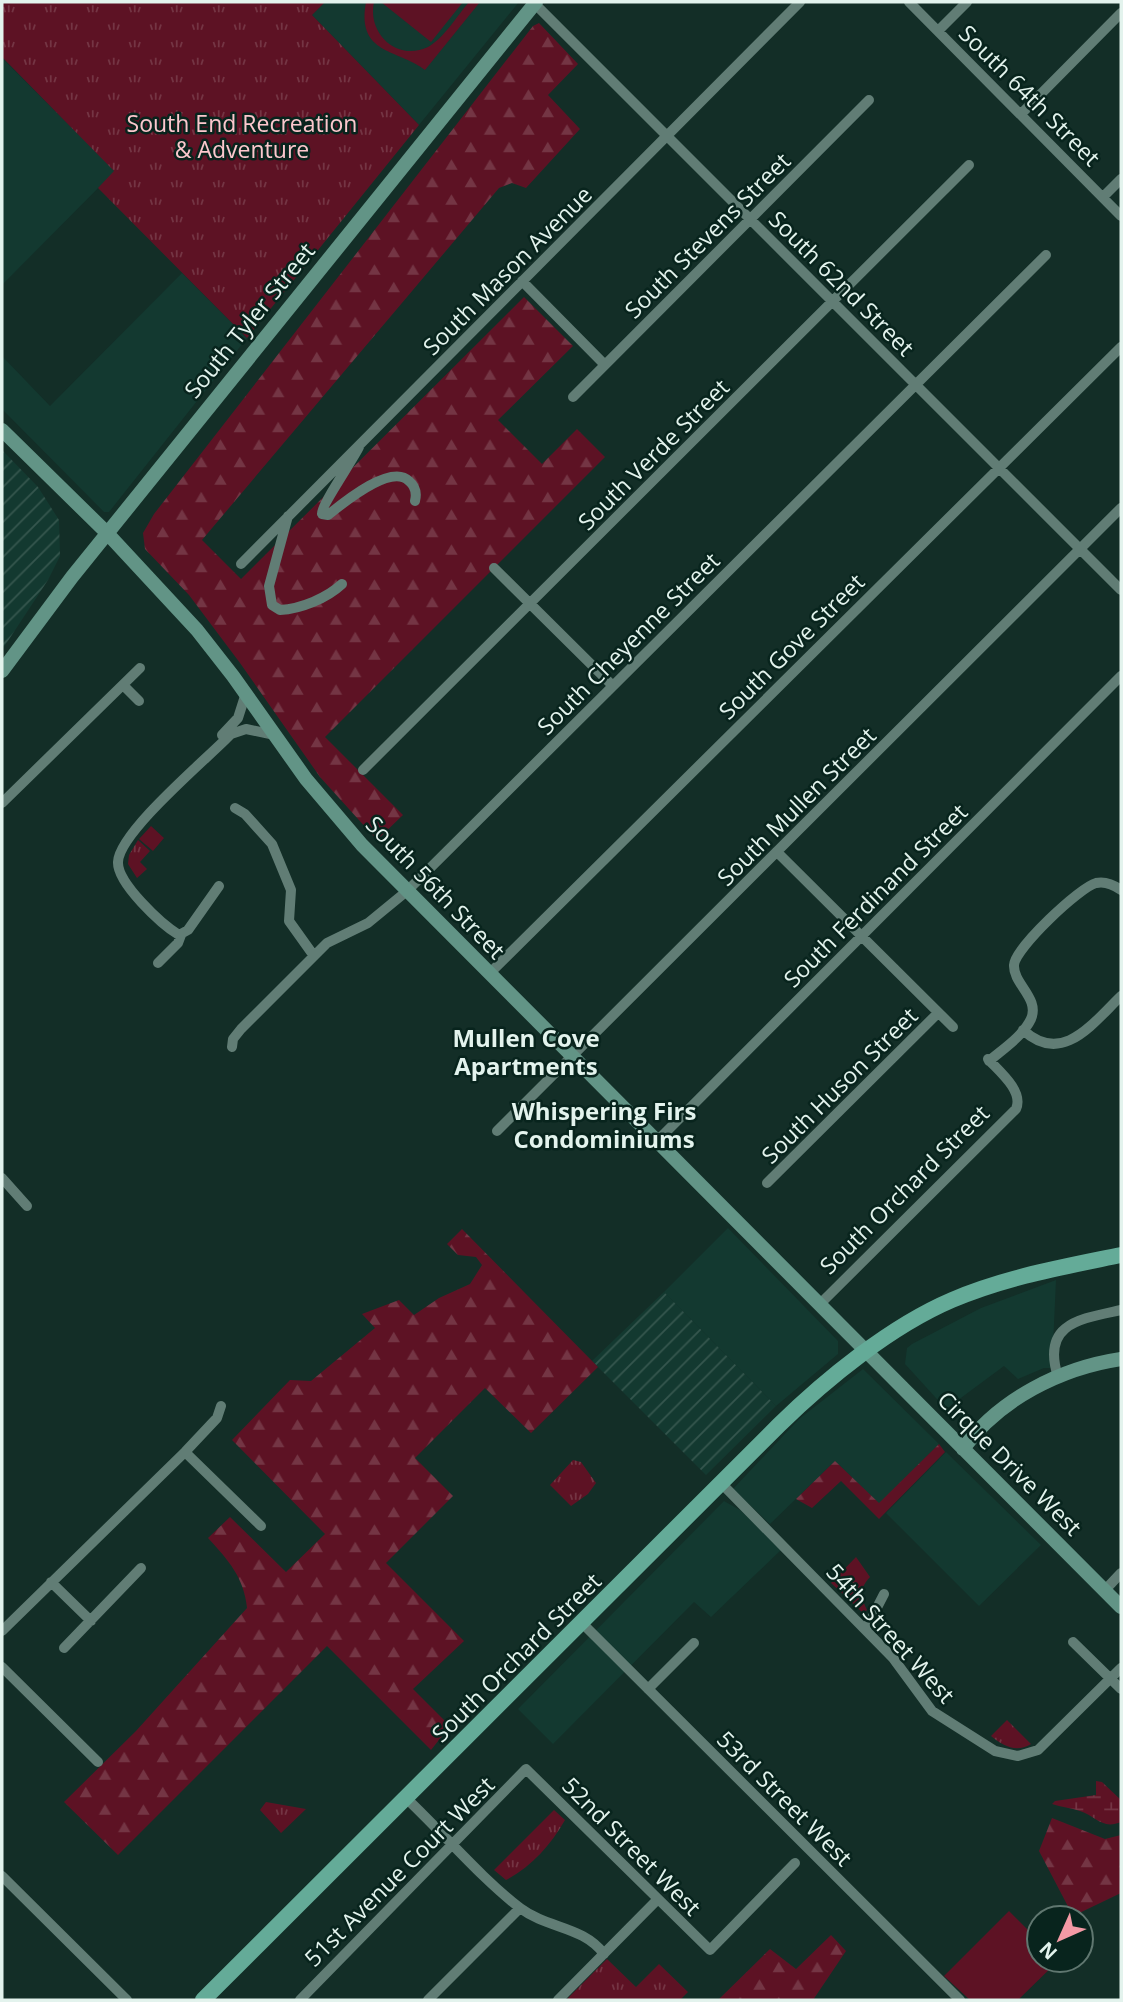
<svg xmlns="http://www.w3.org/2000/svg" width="1123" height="2002" viewBox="0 0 1123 2002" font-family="'Open Sans',sans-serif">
<defs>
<pattern id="industrial-furrows" width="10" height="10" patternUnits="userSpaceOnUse" patternTransform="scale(1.75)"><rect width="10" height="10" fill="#133930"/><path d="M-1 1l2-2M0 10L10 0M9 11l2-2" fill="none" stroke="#35564e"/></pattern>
<pattern id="forest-firs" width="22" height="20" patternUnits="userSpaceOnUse" patternTransform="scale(1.75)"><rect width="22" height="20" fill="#5d1224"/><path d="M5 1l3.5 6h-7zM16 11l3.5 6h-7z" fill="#743544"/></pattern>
<pattern id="wetland-marsh" width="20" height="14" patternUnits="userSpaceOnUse" patternTransform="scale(1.75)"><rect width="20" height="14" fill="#5d1224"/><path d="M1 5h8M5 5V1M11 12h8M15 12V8" fill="none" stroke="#743544"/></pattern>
<pattern id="park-tufts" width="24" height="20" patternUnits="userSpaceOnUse" patternTransform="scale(1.75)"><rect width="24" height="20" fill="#5d1224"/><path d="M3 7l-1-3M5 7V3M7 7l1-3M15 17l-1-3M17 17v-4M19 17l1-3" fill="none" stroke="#743544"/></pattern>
</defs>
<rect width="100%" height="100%" fill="#132e27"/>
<path fill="#133930" d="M325,2H519L419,125L312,15Z
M2,58L115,171L2,285Z
M182,273L247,338L109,512H104L2,409V356L50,406Z
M728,1228L838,1341V1354L776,1406L664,1292Z
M1056,1280L1052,1368H1044L1018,1379L1004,1366L946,1409L905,1364L907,1348L912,1344L981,1308Z
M863,1369L939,1444L879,1504L835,1461L770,1524L733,1489L799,1419Z
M946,1452L1041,1545L979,1606L886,1513Z
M724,1501L740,1510L782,1549L711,1617L694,1602L553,1744L518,1709Z"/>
<path fill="url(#industrial-furrows)" d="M2,450L38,487L59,520L60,556L48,580L2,650Z
M664,1292L776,1406L706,1475L592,1361Z"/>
<path fill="#5d1224" d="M366,2H374C367,33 397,62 428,47C444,38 457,16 469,2H480L425,70C398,49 356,55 366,2Z
M381,2H463L431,42Z
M151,826L164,838L153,851L139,839Z
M1009,1911L1039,1941V1960H1059L1018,2000H970L944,1976Z"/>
<path fill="url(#forest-firs)" d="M539,23L578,64L548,95L580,129L526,188L512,183L499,188L202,540L241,579L524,297L573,346L498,420L542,464L577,429L605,457L325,737L403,815L377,840L320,777L240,663L189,595L145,549L143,533L154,514L533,26Z
M462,1229L598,1367L531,1433L485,1388L415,1458L453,1496L386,1563L464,1641L413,1689L450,1726L431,1750L327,1646L118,1855L64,1802L136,1731L247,1608C244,1577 228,1560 208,1538L230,1517L286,1572L325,1534L232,1440L290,1380L311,1381L375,1328L362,1314L399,1300L414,1315L439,1298L470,1284L482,1265L476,1257L458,1255L447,1244Z
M939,1444L945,1452L879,1519L841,1481L812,1508L796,1499L835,1461L879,1503Z
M1052,1818L1105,1839L1121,1835V1893L1073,1916L1039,1851Z
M831,1935L846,1951L813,2000H718L770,1949L796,1969Z"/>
<path fill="url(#wetland-marsh)" d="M1096,1781L1102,1782L1121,1800V1822C1102,1830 1096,1816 1080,1811C1071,1808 1061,1807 1052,1804L1055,1801L1096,1795Z"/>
<path fill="url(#park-tufts)" d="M2,2H325L312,15L419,125L247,338L98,188L114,171L2,57Z
M138,840L150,851L140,862L147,869L137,878L128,864L129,855Z
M573,1460L581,1462L596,1483L588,1494L571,1506L550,1485Z
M856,1557L870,1577C859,1589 860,1596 867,1610L863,1613L831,1583Z
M1007,1720L1031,1744C1016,1753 1003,1746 991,1736Z
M266,1802L306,1809L281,1833L260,1810Z
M554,1810L565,1820C550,1846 532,1866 506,1880L494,1870Z
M607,1959L636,1987L659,1964L688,1992L680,2000H566Z"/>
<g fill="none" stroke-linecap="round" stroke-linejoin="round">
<path stroke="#617d75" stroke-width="10" d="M909,2L1121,216
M534,3L1121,590
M939,30L967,2
M1022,113L1121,13
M1103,197L1121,179
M522,281L605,365
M573,397L869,100
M359,447C353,460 320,507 322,514L328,515C343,503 391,463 409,481C415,486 417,493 415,501
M288,516L269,586L272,605L280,610C301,609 327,598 342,584
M241,564L800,2
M494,568L613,686
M123,685L139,701
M222,735L238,718L246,693
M363,770L969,165
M2,803L140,668
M235,808L245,814L272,844L291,890L289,921L314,956
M777,852L953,1027
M219,886L188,930L179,935C161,924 117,883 118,862C119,832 208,758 231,734L246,729L275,735
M158,963L178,943L181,935
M489,974L1121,347
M1023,1030C1062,1066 1092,1024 1121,996
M232,1047L233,1039L241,1029L327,943L368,923L407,891L1046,255
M989,1061C1003,1049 1023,1036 1031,1019C1040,998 1013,984 1014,965C1015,948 1080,887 1096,883C1105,881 1114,885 1121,890
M497,1131L1121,508
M657,1141L1121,676
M2,1178L27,1206
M767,1183L938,1013
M820,1304L1016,1109C1024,1091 999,1071 988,1059
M1058,1377C1041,1323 1080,1319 1121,1310
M185,1452L261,1526
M721,1483L893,1658L932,1711L995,1751L1018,1756L1038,1750L1121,1668
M51,1582L91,1621
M1105,1590L1121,1573
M582,1623L960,2000
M866,1629L884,1594
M2,1631L185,1452L217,1418L221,1406
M1073,1642L1121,1689
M64,1648L141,1568
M2,1667L98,1762
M648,1689L694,1643
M407,1799C443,1833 482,1879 520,1908C548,1929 583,1926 604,1954
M2,1876L127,2000
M300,2000L526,1769L710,1950L795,1863
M428,2000L520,1908
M558,2000L658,1899"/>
<path stroke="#629486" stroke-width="14" d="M2,430L107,533L197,630L233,676L306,779L362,845L1121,1607
M2,671L72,577L536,2
M963,1449C999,1399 1061,1368 1121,1359"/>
<path stroke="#64ab98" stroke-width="16" d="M203,2000L779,1425C826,1379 891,1326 952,1300C1006,1277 1063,1267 1121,1255"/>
</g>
<g text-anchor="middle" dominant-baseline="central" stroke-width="5" stroke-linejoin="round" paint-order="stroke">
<g font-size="23" fill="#e3f3ed" stroke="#08241d">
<text transform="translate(1030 95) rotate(45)">South 64th Street</text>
<text transform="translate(707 235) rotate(-45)">South Stevens Street</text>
<text transform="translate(507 270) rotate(-45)">South Mason Avenue</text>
<text transform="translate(842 283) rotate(45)">South 62nd Street</text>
<text transform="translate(249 320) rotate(-51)">South Tyler Street</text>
<text transform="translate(653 454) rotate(-45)">South Verde Street</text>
<text transform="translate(628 643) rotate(-45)">South Cheyenne Street</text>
<text transform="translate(791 646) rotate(-45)">South Gove Street</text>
<text transform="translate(796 806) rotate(-45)">South Mullen Street</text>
<text transform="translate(436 887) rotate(46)">South 56th Street</text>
<text transform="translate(875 895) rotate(-45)">South Ferdinand Street</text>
<text transform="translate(839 1085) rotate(-45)">South Huson Street</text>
<text transform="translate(904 1189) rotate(-45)">South Orchard Street</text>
<text transform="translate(1010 1463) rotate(45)">Cirque Drive West</text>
<text transform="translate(891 1633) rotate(48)">54th Street West</text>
<text transform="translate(516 1657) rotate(-45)">South Orchard Street</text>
<text transform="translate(785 1798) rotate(45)">53rd Street West</text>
<text transform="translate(632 1846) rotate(45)">52nd Street West</text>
<text transform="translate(399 1871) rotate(-45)">51st Avenue Court West</text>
</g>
<g font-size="23" fill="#fcc7cd" stroke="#08241d">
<text x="242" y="123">South End Recreation<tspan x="242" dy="26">&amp; Adventure</tspan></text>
</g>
<g font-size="24" font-weight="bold" fill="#e3f3ed" stroke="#08241d">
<text x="526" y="1037">Mullen Cove<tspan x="526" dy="28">Apartments</tspan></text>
<text x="604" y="1110">Whispering Firs<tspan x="604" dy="28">Condominiums</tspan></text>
</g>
</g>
<rect width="1123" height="2002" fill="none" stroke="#e3f3ed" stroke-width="7"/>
<g transform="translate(1060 1939) rotate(225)"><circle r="33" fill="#08241d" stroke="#607770" stroke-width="2"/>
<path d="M0-5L12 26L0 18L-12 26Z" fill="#f49aa5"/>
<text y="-10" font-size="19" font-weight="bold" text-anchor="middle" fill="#e3f3ed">N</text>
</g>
</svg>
